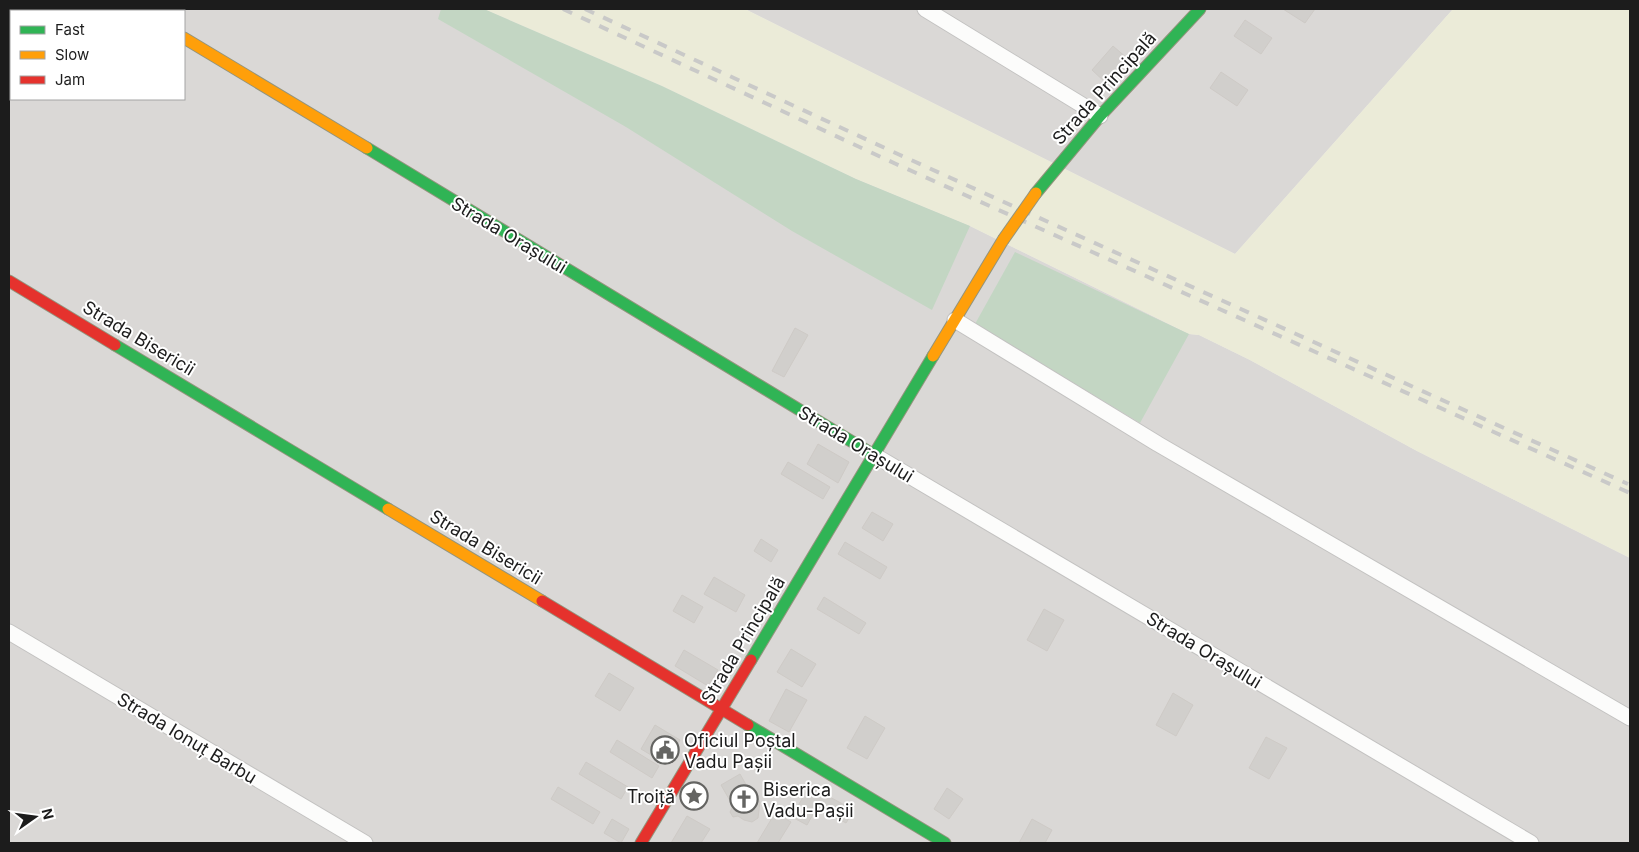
<svg xmlns="http://www.w3.org/2000/svg" width="1639" height="852" viewBox="0 0 1639 852" font-family="Inter,sans-serif">
<rect width="100%" height="100%" fill="#ebe9e5"/>
<path fill="#dad8d6" fill-rule="evenodd" d="M9,9H484L856,179L970,226L1189,334L1199,335L1250,360L1417,451L1630,558V843H9ZM11,11H184V99H11Z
M745,9H1453L1235,254Z"/>
<path fill="#ebebd8" d="M484,9H745L1235,254L1453,9H1630V558L1417,451L1250,360L1199,335L1189,334L970,226L856,179L662,86Z"/>
<path fill="#c3d6c3" d="M441,9H484L662,86L856,179L970,226L932,310L792,231L626,127L438,19Z
M1015,252L1189,334L1140,423L975,324Z"/>
<path fill="#d1cfcc" stroke="#cecac6" d="M1283,9H1315L1305,23Z
M1245,20L1272,38L1261,54L1234,36Z
M1113,46L1128,59L1106,83L1092,70Z
M1221,72L1248,90L1237,106L1210,88Z
M795,328L808,335L784,377L772,371Z
M818,444L849,462L838,483L807,464Z
M788,462L830,487L823,499L781,474Z
M872,512L893,524L883,541L862,528Z
M761,539L778,550L771,562L754,551Z
M845,542L887,567L880,579L838,554Z
M714,577L745,595L736,612L704,594Z
M682,595L703,607L694,623L673,611Z
M824,597L866,623L859,634L817,609Z
M1044,609L1064,620L1047,651L1027,640Z
M791,649L816,664L802,687L777,672Z
M684,650L718,670L708,686L675,666Z
M609,673L634,688L620,711L595,696Z
M786,689L807,700L789,732L769,721Z
M1173,693L1193,705L1176,736L1156,725Z
M865,716L885,728L867,759L847,748Z
M655,725L680,740L666,764L641,749Z
M1266,737L1287,748L1269,779L1249,768Z
M617,740L659,766L652,778L610,752Z
M586,762L628,787L621,799L579,774Z
M740,774L753,797H757L760,802L758,818L752,822L744,820L738,816L733,817L730,812L733,806L721,785Z
M809,786L854,810L846,823L817,807L807,825L792,817Z
M558,787L600,812L593,824L551,799Z
M947,788L963,799L949,819L934,809Z
M775,813L791,822L778,843H757Z
M687,816L710,829L701,843H671Z
M612,819L629,829L621,843L604,833Z
M1032,819L1052,830L1045,843H1019Z"/>
<g fill="none" stroke-linecap="round" stroke-linejoin="round">
<g stroke="#c3c2c1" stroke-width="17">
<path id="street" d="M925,9L1100,116
M24,11L26,9
M9,38L11,33
M955,320L1158,444L1630,718
M874,455L1531,843
M9,632L365,843"/>
</g>
<g stroke="#93947d" stroke-width="13">
<path id="fast" d="M367,148L874,455
M1036,193L1100,116L1200,9
M115,345L388,509
M751,660L933,356
M748,725L945,843"/>
</g>
<g stroke="#93947d" stroke-width="13">
<path id="slow" d="M134,9L139,11
M184,38L367,148
M933,356L1003,240
M388,509L542,601"/>
</g>
<g stroke="#93947d" stroke-width="13">
<path id="jam" d="M9,281L115,345
M542,601L748,725
M641,843L751,660"/>
</g>
<use href="#street" stroke="#fcfcfb" stroke-width="15"/>
<use href="#fast" stroke="#30b455" stroke-width="11"/>
<use href="#slow" stroke="#ff9f0a" stroke-width="11"/>
<use href="#jam" stroke="#e5322d" stroke-width="11"/>
<path stroke="#c9c9c8" stroke-width="4" stroke-dasharray="10 10" stroke-linecap="butt" d="M563,9L896,164L1630,493
M585,9L900,155L1628,484"/>
<g stroke="#93947d" stroke-width="13" stroke-linecap="butt">
<path id="slow-bridge" d="M1003,240L1036,193"/>
</g>
<use href="#slow-bridge" stroke="#ff9f0a" stroke-width="11"/>
</g>
<defs>
<g id="civic-ring" transform="scale(1.4375)"><circle r="9.5" fill="#fff" stroke="#646462" stroke-width="1.5"/><path d="M-.6-6.5H3V-4.5H.6V-3L4-1V1h2V6H-6V1h2V-1L-.6-3ZM-1.2 2.5V6h2.4V2.5Z" fill="#646462"/></g>
<g id="sight-ring" transform="scale(1.4375)"><circle r="9.5" fill="#fff" stroke="#646462" stroke-width="1.5"/><path d="M0-6L1.8-2.2L6-1.7L2.9 1.2L3.7 5.4L0 3.3L-3.7 5.4L-2.9 1.2L-6-1.7L-1.8-2.2Z" fill="#646462"/></g>
<g id="church-ring" transform="scale(1.4375)"><circle r="9.5" fill="#fff" stroke="#646462" stroke-width="1.5"/><path d="M-1.2-6h2.4v3.5h3.3v2.4h-3.3V6h-2.4V-.1h-3.3v-2.4h3.3Z" fill="#646462"/></g>
</defs>
<g fill-rule="evenodd">
<use href="#civic-ring" x="665" y="750"/>
<use href="#sight-ring" x="694" y="796"/>
<use href="#church-ring" x="744" y="799"/>
</g>
<g text-anchor="middle" dominant-baseline="central" stroke-width="4" stroke-linejoin="round" paint-order="stroke">
<g font-size="18" fill="#1c1c1c" stroke="#fff">
<text transform="translate(1104 88) rotate(-48)">Strada Principală</text>
<text transform="translate(509 235) rotate(31)">Strada Orașului</text>
<text transform="translate(139 338) rotate(31)">Strada Bisericii</text>
<text transform="translate(856 444) rotate(31)">Strada Orașului</text>
<text transform="translate(486 547) rotate(31)">Strada Bisericii</text>
<text transform="translate(743 640) rotate(-59)">Strada Principală</text>
<text transform="translate(1204 650) rotate(31)">Strada Orașului</text>
<text transform="translate(187 738) rotate(31)">Strada Ionuț Barbu</text>
</g>
<g font-size="18" fill="#1c1c1c" stroke="#fff" text-anchor="start">
<text x="684" y="740">Oficiul Poștal<tspan x="684" dy="21">Vadu Pașii</tspan></text>
<text x="763" y="789">Biserica<tspan x="763" dy="21">Vadu-Pașii</tspan></text>
<text x="675" y="796" text-anchor="end">Troiță</text>
</g>
</g>
<rect width="1639" height="852" fill="none" stroke="#1c1c1c" stroke-width="20"/>
<rect x="10" y="10" width="175" height="90" fill="#ffffff" stroke="#a4a4a4"/>
<rect x="20" y="26" width="25" height="8" fill="#30b455" stroke="#a4a4a4"/>
<text x="55" y="35" font-size="15" fill="#1c1c1c">Fast</text>
<rect x="20" y="51" width="25" height="8" fill="#ff9f0a" stroke="#a4a4a4"/>
<text x="55" y="60" font-size="15" fill="#1c1c1c">Slow</text>
<rect x="20" y="76" width="25" height="8" fill="#e5322d" stroke="#a4a4a4"/>
<text x="55" y="85" font-size="15" fill="#1c1c1c">Jam</text>
<g transform="translate(35 817) rotate(76)" stroke="#ffffff" stroke-width="4" paint-order="stroke">
<path d="M0-4L9 19L0 12L-9 19Z" fill="#1c1c1c"/>
<text y="-8" font-size="14" font-weight="bold" text-anchor="middle" fill="#1c1c1c">N</text>
</g>
</svg>
